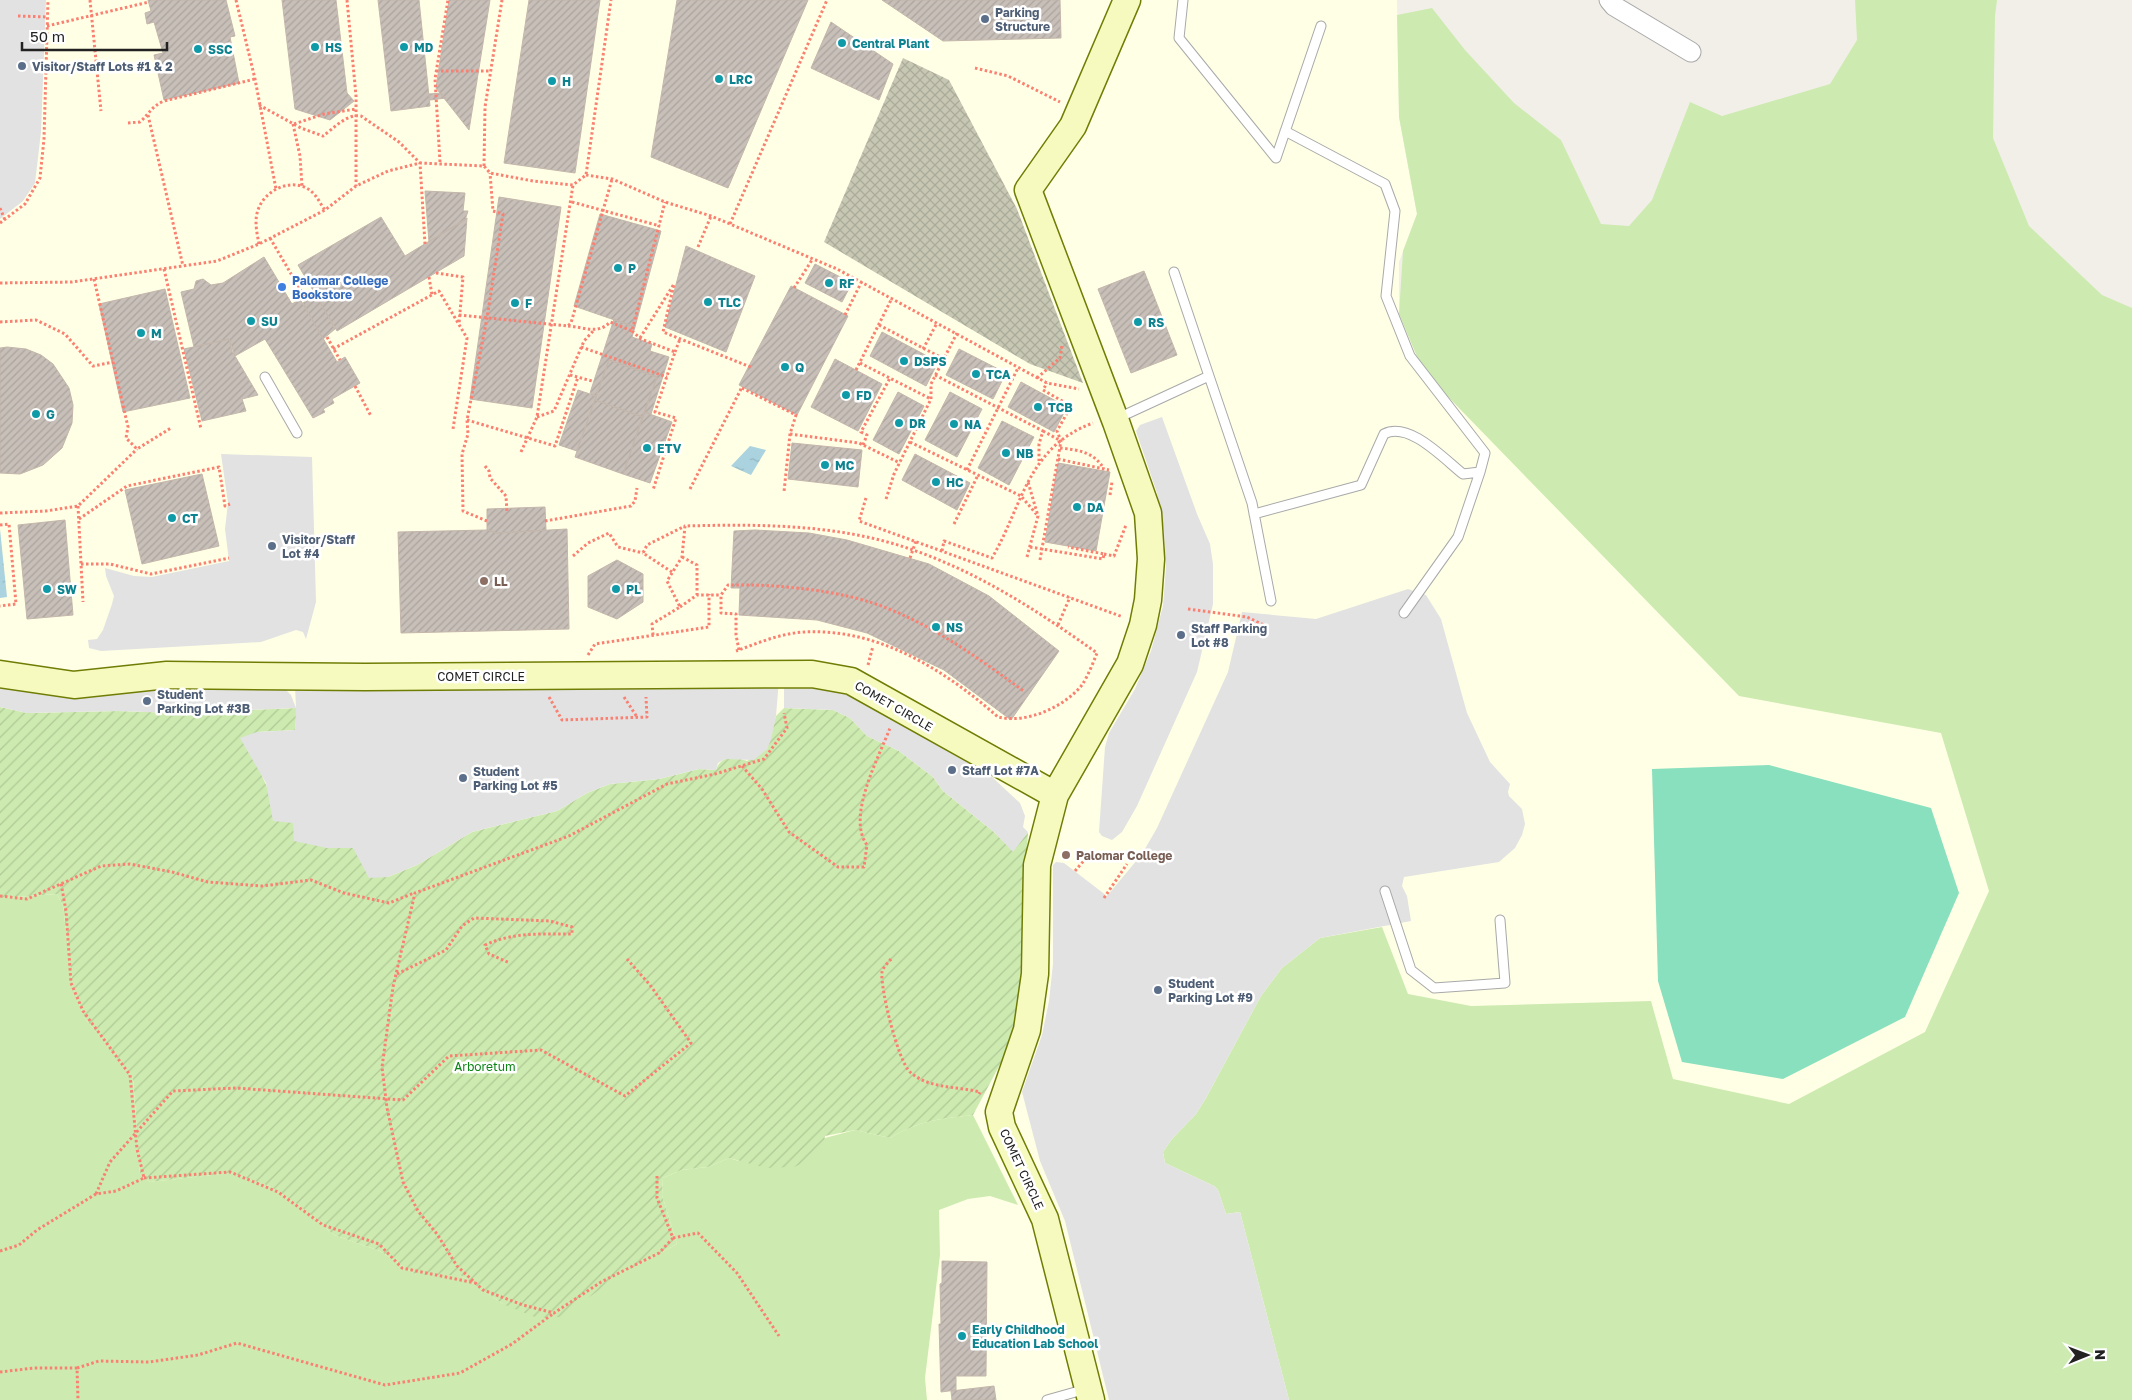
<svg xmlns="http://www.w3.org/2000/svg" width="2132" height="1400" viewBox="0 0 2132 1400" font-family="'Golos Text',sans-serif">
<defs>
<pattern id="construction-cross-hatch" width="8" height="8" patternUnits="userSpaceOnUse" patternTransform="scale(1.25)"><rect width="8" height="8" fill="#c7c7b4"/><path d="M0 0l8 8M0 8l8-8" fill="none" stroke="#abab9a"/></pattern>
<pattern id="garden-furrows" width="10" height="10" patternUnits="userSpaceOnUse" patternTransform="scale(1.25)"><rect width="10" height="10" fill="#cdebb0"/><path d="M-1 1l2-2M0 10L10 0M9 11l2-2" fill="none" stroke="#b0c997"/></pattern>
<pattern id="water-ripples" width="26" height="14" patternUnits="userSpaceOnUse" patternTransform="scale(1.25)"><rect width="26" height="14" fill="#aad3df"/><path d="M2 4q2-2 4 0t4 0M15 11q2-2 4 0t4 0" fill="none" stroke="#92b5bf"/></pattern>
<pattern id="building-hatch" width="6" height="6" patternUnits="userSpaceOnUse" patternTransform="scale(1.25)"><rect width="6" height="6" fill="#c7bfb8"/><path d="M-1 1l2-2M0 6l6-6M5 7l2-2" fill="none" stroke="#aba49e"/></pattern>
</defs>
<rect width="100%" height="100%" fill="#f2efe9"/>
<path fill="#ffffe5" d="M0,0H1397L1399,117L1417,214L1399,262V314L2132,391V1305L1584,1400H0Z"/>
<path fill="url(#construction-cross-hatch)" d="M903,58L949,80L1017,209L1083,383L1030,364L824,242Z"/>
<path fill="#cdebb0" d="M1855,0H1997L1995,16L1993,138L2029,226L2102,295L2132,308V1400H1289L1240,1212L1226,1214L1218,1190L1214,1186L1165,1163L1163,1152L1172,1139L1196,1114L1206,1098L1261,996L1282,968L1320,938L1382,927L1408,994L1471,1006L1651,1001L1673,1079L1789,1104L1925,1032L1989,891L1941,733L1739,696L1423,371L1399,314L1403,251L1417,214L1399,117L1397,15L1432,8L1465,50L1514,103L1561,140L1601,224L1629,226L1652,200L1690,102L1722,116L1830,84L1857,40Z
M57,894L63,906L73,988L84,1017L133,1078L140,1174L150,1182L230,1173L269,1186L300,1206L334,1235L380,1251L416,1275H460L503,1304L625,1272L677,1244L662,1195L663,1178L681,1170L708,1167L729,1158L739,1161L855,1130L890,1138C921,1120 939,1119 973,1115L1018,1205L990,1196L968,1199L939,1210L940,1255L925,1378L927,1400H0V898Z"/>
<path fill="url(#garden-furrows)" d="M0,707L27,713L118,711L175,713L297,708L295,730L257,732V765L268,789L293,823L327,848H353L388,877L417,865L472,832L557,811L587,793L610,784L659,779L699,769L716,770C721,755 734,757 747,761L767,749L776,716L784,708L833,710L850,718L867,736L899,751L933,777L943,791L994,832L1013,851L1028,832L1024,900L1025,964L1016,1024L1004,1057L973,1115C939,1119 921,1120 890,1138L855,1130L825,1136L822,1151L812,1160L794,1167L766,1168L729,1158L708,1167L681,1170L663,1178L662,1195L677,1244L625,1272L561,1317L537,1318L503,1304L460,1275H416L380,1251L334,1235L300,1206L269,1186L230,1173L150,1182L140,1174L133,1078L84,1017L73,988L63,906L57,894L0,898Z"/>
<path fill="#88e0be" d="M1769,765L1931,808L1959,893L1905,1017L1783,1079L1682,1062L1658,981L1652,769Z"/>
<path fill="#e2e2e2" d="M0,0H46L41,132L35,183L23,201L0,219Z
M1162,417L1197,514L1210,544L1213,564V604L1197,672L1137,806L1122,832L1112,840L1102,836L1099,832L1105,747L1109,733L1135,689L1151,651L1163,606L1166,567L1164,531L1157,493L1136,431L1140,425Z
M221,454L312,457L316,602L306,639L303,632L296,630L261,642L101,651L89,648L88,640L97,639L103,630L112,604L114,596L106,576L105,568L134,576L152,577L229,561L225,529L228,503Z
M1408,589L1426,595L1441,619L1467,713L1490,762L1510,784L1508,792L1509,796L1522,809L1525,824L1522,835L1515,848L1499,862L1404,877L1402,886L1407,896L1411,921L1320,938L1282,968L1261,996L1206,1098L1196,1114L1172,1139L1163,1152L1165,1163L1214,1186L1218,1190L1226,1214L1240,1212L1289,1400H1109L1065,1221L1040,1161L1022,1092L1042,1035L1049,1001L1053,964V865L1056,862L1064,863L1107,896L1142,854L1157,828L1228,672L1242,612L1316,619Z
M779,679L776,716L771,740L767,749L754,760L725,759L718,763L716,770L699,769L659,779L610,784L587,793L557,811L472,832L417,865L388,877L369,878L353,848H327L294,841L293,823L273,821L266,783L240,738L257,732L295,730L296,708L175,713L118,711L27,713L0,707V681L278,682L291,695L296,708L295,686Z
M784,679L843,686L970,762L992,777L1020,803L1025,816L1023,827L1028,832L1013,852L994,832L943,791L933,777L899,751L867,736L850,718L833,710L784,708Z"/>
<path fill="url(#water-ripples)" d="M750,446L766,450L751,475L731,466Z
M0,529L7,597L0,598Z"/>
<path fill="url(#building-hatch)" stroke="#c4b6ab" d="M148,0H226L235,36L230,37L239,83L164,100L154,55L163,53L154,22L147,24L145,13L151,11Z
M282,0H336L347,93L354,101L330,120L295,109Z
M378,0H419L430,106L391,111Z
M449,0H490L469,130L436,88Z
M529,0H600L575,173L504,163Z
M677,0H808L728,188L651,157Z
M882,0H1060L1061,38L943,41Z
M831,22L893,64L879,100L811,68Z
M441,93L446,98L430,100L429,94Z
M425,191L465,193L463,211H468L465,220L429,242Z
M499,197L561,207L532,408L470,399Z
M600,214L661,231L635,327L574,306Z
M381,217L405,256L467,218L464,256L337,331L298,265Z
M686,246L755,276L726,352L665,327Z
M264,257L292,304L300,299L337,362L345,357L360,383L332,399L334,403L323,409L325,412L313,418L265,339L235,356L229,339L194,347L181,292L194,289L196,281L203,279L211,285L223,283Z
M815,264L852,283L842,302L805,283Z
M1144,271L1177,355L1131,373L1098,289Z
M791,286L848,316L797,415L739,385Z
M165,289L190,398L123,412L99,304Z
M315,293L335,329L323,339L303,303Z
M614,319L635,327L632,337L652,344L650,351L669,357L651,414L644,412L657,377L609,360L596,396L590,393Z
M882,332L931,358L929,364L935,368L926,386L870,356Z
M229,339L232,351L258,395L242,399L246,411L202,421L184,349Z
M7,347L26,349L41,355L53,364L69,388L73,405L72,423L62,448L43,465L20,474L0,473V348Z
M959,349L1006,373L993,399L946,375Z
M835,359L882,384L858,431L811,407Z
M609,360L657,377L643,417L595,400Z
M1021,382L1067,407L1054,432L1008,407Z
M578,390L596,396L577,451L559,445Z
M898,392L924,406L899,454L873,440Z
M950,392L982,409L957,457L925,440Z
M595,400L643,417L623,474L575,457Z
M644,412L672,422L650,483L623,474Z
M1002,421L1034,437L1009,485L978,468Z
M792,443L862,450L858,487L788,479Z
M915,454L970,483L957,510L902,480Z
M1058,463L1110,472L1096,551L1045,542Z
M202,474L219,546L142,564L125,490Z
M545,507L546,530L497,533L487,530V509Z
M65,520L73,615L27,619L18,525Z
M567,529L569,629L401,633L398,532L487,530L497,533Z
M755,530L809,533L847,540L929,564L989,596L1059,651L1011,720L944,670L867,633L817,620L739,615L740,588H731L734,531Z
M617,560L643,574V602L617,619L588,607V576Z
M942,1261L987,1262L986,1376H956V1390L941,1392L939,1324H941L940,1284L942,1283Z
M994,1386L996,1400H952L951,1391Z"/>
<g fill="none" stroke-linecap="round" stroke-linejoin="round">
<g stroke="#a9a9a9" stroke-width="11">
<path id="lane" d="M1183,0L1179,38L1276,158L1321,26
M1209,376L1252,503L1271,601
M265,377L297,433
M1118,418L1209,376L1174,272
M1254,514L1361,485L1384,434C1409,421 1443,458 1463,474L1480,472L1485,453L1410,356L1386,296L1395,211L1385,184L1285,131
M1404,613L1458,537L1480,472
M1385,891L1411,970L1434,988L1505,983L1500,920
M1047,1400L1086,1389"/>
</g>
<g stroke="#a9a9a9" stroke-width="21">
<path id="street" d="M1609,0L1614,6L1691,52"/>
</g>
<g stroke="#707d05" stroke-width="29">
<path id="secondary" d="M0,674L74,685L167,675L365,677L812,674L851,681L1055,795
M1091,1400L1045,1219L1002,1127L999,1112L1027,1030L1035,974L1037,865L1055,795L1130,664L1143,625L1148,600L1151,559L1148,513L1116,422L1028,190L1073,126L1127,0"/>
</g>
<path stroke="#fa8072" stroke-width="3" stroke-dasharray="2.5 2.5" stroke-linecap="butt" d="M90,0L101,111
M236,0L255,79L276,189
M347,0L356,96V186
M18,16L47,17
M47,26L149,2
M975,68L1008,76L1060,102
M436,71H490
M259,105L301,128L323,136C333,129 347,113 361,116L399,142L420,163L425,244
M148,115L183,266
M128,123L140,122C149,114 152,106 164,101L255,79
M293,124L300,156L302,186
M294,124L324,114L356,109
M440,162L435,79L448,0
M484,166L485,107L502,0
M586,175L612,179L665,202L711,216L837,269L1047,383L1079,389
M572,202L660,226
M0,208L5,220
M0,223L25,204L40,178L44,139L48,0
M730,224L827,0
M270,238L307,301
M259,244C257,233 254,221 258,210C265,188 297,175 314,194C318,198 321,205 325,210
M698,247L711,216
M164,269L201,429
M436,273L463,277L459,324
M429,277L432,295
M94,279L128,427L126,438L137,449L171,428
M0,283L72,282L217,261L259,244L325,210L356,186L388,171L420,163L484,166L490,173L533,181L573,185L586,175L611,0
M794,288L812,260
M459,315L568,326L571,323L612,179
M845,315L862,281
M0,322L36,320L65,334L93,366L113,362
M879,325L944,359
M568,326C584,327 598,335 610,322L632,331L665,202
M632,331L641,339L675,352L655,412L676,418L653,490
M327,337L340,360
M640,338L674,284L663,332L753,368
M581,347L667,377
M333,349L439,291L467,338L453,429
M923,349L937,323
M675,352L680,339
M860,363L931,399
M856,370L892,298
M570,375L592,381
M935,375L1043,431L1039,444V461
M1037,378L1060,358L1062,345
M355,386L371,416
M742,388L796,415L790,434L784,492
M537,417L554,411L584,341L594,330
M467,420L555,446L578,377
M1043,431L1061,441
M790,434L859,443L900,463
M910,442L1021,496L1038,516
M863,445L867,435L861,432L890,378
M1060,448C1079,450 1094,452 1104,469
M521,452L537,417L573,185
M1058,459L1109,470
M485,466L489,471L490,478L506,496L507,513
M967,470L1018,368
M690,489L742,387
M1110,495L1112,482
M866,498L859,521L1123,617
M886,499L894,474L931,399V384L957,333
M78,506L83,602
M0,513L46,511L78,506L137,449
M79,519L127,486L219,467L225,506L230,504
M487,521L463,511L462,454L468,434L467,420L487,318L503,214L493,211L490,173
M545,521L631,506L635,501L637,488
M954,524L978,475
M0,525L9,524L16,604L0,606
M1030,547L1103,559L1104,554L1068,547
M942,551L944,541L992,558C1023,505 1027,447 1093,423
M1104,554L1114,556L1126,525
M573,556L588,543L609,533L618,547L643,553
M682,557L697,565V595
M1027,557L1038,516L1028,482
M910,558L916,541
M1040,560L1061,441L1057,431L1071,406L1043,390L1047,383
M81,564H110L151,574L229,558
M672,572L643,553L647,545L685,526
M680,607L697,595H721
M1188,609L1247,617L1268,627
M1058,625L1070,597
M653,635L652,624L680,607L667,581L682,557L685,526C761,524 840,524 913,550C980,573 1041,613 1097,653C1093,663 1088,676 1082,685C1064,707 1027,724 998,717C945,670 878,628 805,632C781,633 758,643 736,651
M739,650L736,635V614L721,613V595L728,585C777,584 844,590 889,609C939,629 982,661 1025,692
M588,655L595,644L709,627V594
M868,665L873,646
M549,697L562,720L647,717L646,697
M624,697L637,717
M742,766L762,789L789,832L838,867H864L867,845C846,817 879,757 890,728
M1075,871L1092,851
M0,896L27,899L101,866L130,864L172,872L208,882L262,886L311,880L344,893L389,903L414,893
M1104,898L1127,864
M891,959C888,963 883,967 882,972C880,988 898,1061 910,1072C929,1089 956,1086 980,1092L979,1094
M397,974L446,950L462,926L474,918L550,921L572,927V934C542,934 513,932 485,945L489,954L510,963
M657,1176V1198L673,1238L659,1253L601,1282L554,1313L523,1305L483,1290L457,1266L437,1234L418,1211L403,1182L387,1108L382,1067L393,987L415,893L569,836L667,784L715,774L764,759L787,728L784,713
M144,1178L230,1172L278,1192L323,1225L379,1244L402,1268L475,1283
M96,1194L110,1162L173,1091L236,1088L403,1100L449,1056L541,1050L625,1096L691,1043L650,985L627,959
M673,1238L698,1233L737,1273L779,1336
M0,1251L19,1245L37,1230L96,1194L116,1191L144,1178L137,1149L130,1075L83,1011L71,983L66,911L61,883
M77,1368L99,1361L149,1362L198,1355L237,1343L385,1385L460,1373L512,1344L554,1313
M0,1372L34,1368H77L78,1400"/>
<use href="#lane" stroke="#fff" stroke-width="9"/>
<use href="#street" stroke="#fff" stroke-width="19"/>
<use href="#secondary" stroke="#f7fabf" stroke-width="26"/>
</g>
<g fill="#5c6f8a" stroke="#fff" stroke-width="2">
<circle cx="985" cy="19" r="5"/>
<circle cx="22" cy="66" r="5"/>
<circle cx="272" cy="546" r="5"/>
<circle cx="1181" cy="635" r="5"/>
<circle cx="147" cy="701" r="5"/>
<circle cx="952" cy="770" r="5"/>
<circle cx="463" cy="778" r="5"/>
<circle cx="1158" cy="990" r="5"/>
</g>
<g fill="#0f9aa8" stroke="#fff" stroke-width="2">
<circle cx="842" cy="43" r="5"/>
<circle cx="315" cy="47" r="5"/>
<circle cx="404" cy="47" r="5"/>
<circle cx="198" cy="49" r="5"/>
<circle cx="719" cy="79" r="5"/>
<circle cx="552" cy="81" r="5"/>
<circle cx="618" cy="268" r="5"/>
<circle cx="829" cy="283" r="5"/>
<circle cx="708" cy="302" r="5"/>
<circle cx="515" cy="303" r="5"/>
<circle cx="251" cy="321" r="5"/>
<circle cx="1138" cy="322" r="5"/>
<circle cx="141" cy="333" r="5"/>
<circle cx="904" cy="361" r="5"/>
<circle cx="785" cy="367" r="5"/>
<circle cx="976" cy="374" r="5"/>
<circle cx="846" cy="395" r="5"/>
<circle cx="1038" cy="407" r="5"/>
<circle cx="36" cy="414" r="5"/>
<circle cx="899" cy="423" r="5"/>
<circle cx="954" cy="424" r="5"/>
<circle cx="647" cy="448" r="5"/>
<circle cx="1006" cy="453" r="5"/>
<circle cx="825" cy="465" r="5"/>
<circle cx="936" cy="482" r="5"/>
<circle cx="1077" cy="507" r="5"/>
<circle cx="172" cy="518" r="5"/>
<circle cx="47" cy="589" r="5"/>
<circle cx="616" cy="589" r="5"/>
<circle cx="936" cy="627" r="5"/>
<circle cx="962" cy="1336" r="5"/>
</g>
<circle fill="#3f7fe0" stroke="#fff" stroke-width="2" cx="282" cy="287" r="5"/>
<g fill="#8d6e63" stroke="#fff" stroke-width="2">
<circle cx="484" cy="581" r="5"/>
<circle cx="1066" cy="855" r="5"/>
</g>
<g text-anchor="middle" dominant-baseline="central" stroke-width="5" stroke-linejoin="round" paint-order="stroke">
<g font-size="12" font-weight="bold" fill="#4e5e75" stroke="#fff" text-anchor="start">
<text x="995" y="12">Parking<tspan x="995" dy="14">Structure</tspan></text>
<text x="32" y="66">Visitor/Staff Lots #1 &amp; 2</text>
<text x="282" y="539">Visitor/Staff<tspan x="282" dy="14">Lot #4</tspan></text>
<text x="1191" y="628">Staff Parking<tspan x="1191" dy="14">Lot #8</tspan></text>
<text x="157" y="694">Student<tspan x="157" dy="14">Parking Lot #3B</tspan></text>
<text x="962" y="770">Staff Lot #7A</text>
<text x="473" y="771">Student<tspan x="473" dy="14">Parking Lot #5</tspan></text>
<text x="1168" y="983">Student<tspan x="1168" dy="14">Parking Lot #9</tspan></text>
</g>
<g font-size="12" font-weight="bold" fill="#0d838f" stroke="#fff" text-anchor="start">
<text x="852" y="43">Central Plant</text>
<text x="325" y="47">HS</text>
<text x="414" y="47">MD</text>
<text x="208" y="49">SSC</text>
<text x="729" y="79">LRC</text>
<text x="562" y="81">H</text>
<text x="628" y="268">P</text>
<text x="839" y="283">RF</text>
<text x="718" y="302">TLC</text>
<text x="525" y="303">F</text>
<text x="261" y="321">SU</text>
<text x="1148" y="322">RS</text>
<text x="151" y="333">M</text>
<text x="914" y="361">DSPS</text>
<text x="795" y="367">Q</text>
<text x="986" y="374">TCA</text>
<text x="856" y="395">FD</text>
<text x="1048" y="407">TCB</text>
<text x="46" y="414">G</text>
<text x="909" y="423">DR</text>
<text x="964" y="424">NA</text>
<text x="657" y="448">ETV</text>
<text x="1016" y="453">NB</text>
<text x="835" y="465">MC</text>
<text x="946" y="482">HC</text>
<text x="1087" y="507">DA</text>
<text x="182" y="518">CT</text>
<text x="57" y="589">SW</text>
<text x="626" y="589">PL</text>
<text x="946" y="627">NS</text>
<text x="972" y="1329">Early Childhood<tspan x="972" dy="14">Education Lab School</tspan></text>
</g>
<g font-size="12" font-weight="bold" fill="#366cbe" stroke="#fff" text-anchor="start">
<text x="292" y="280">Palomar College<tspan x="292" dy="14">Bookstore</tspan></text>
</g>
<g font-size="12" font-weight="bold" fill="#785e54" stroke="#fff" text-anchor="start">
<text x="494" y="581">LL</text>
<text x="1076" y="855">Palomar College</text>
</g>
<g font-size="12" fill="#222" stroke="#fff">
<text x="481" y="676">COMET CIRCLE</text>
<text transform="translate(894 706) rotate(30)">COMET CIRCLE</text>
<text transform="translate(1022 1169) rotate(65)">COMET CIRCLE</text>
</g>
<g font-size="12" fill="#0c8416" stroke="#fff">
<text x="485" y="1066">Arboretum</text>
</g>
</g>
<g transform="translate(2087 1355) rotate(89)" stroke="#ffffff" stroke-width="4" paint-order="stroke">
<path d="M0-4L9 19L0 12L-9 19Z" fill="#222222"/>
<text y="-8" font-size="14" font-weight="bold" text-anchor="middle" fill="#222222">N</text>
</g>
<path d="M22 42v8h145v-8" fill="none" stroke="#222222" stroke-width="2.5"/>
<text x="30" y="42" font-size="15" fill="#222222" stroke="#ffffff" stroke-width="4" paint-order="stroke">50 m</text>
</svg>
